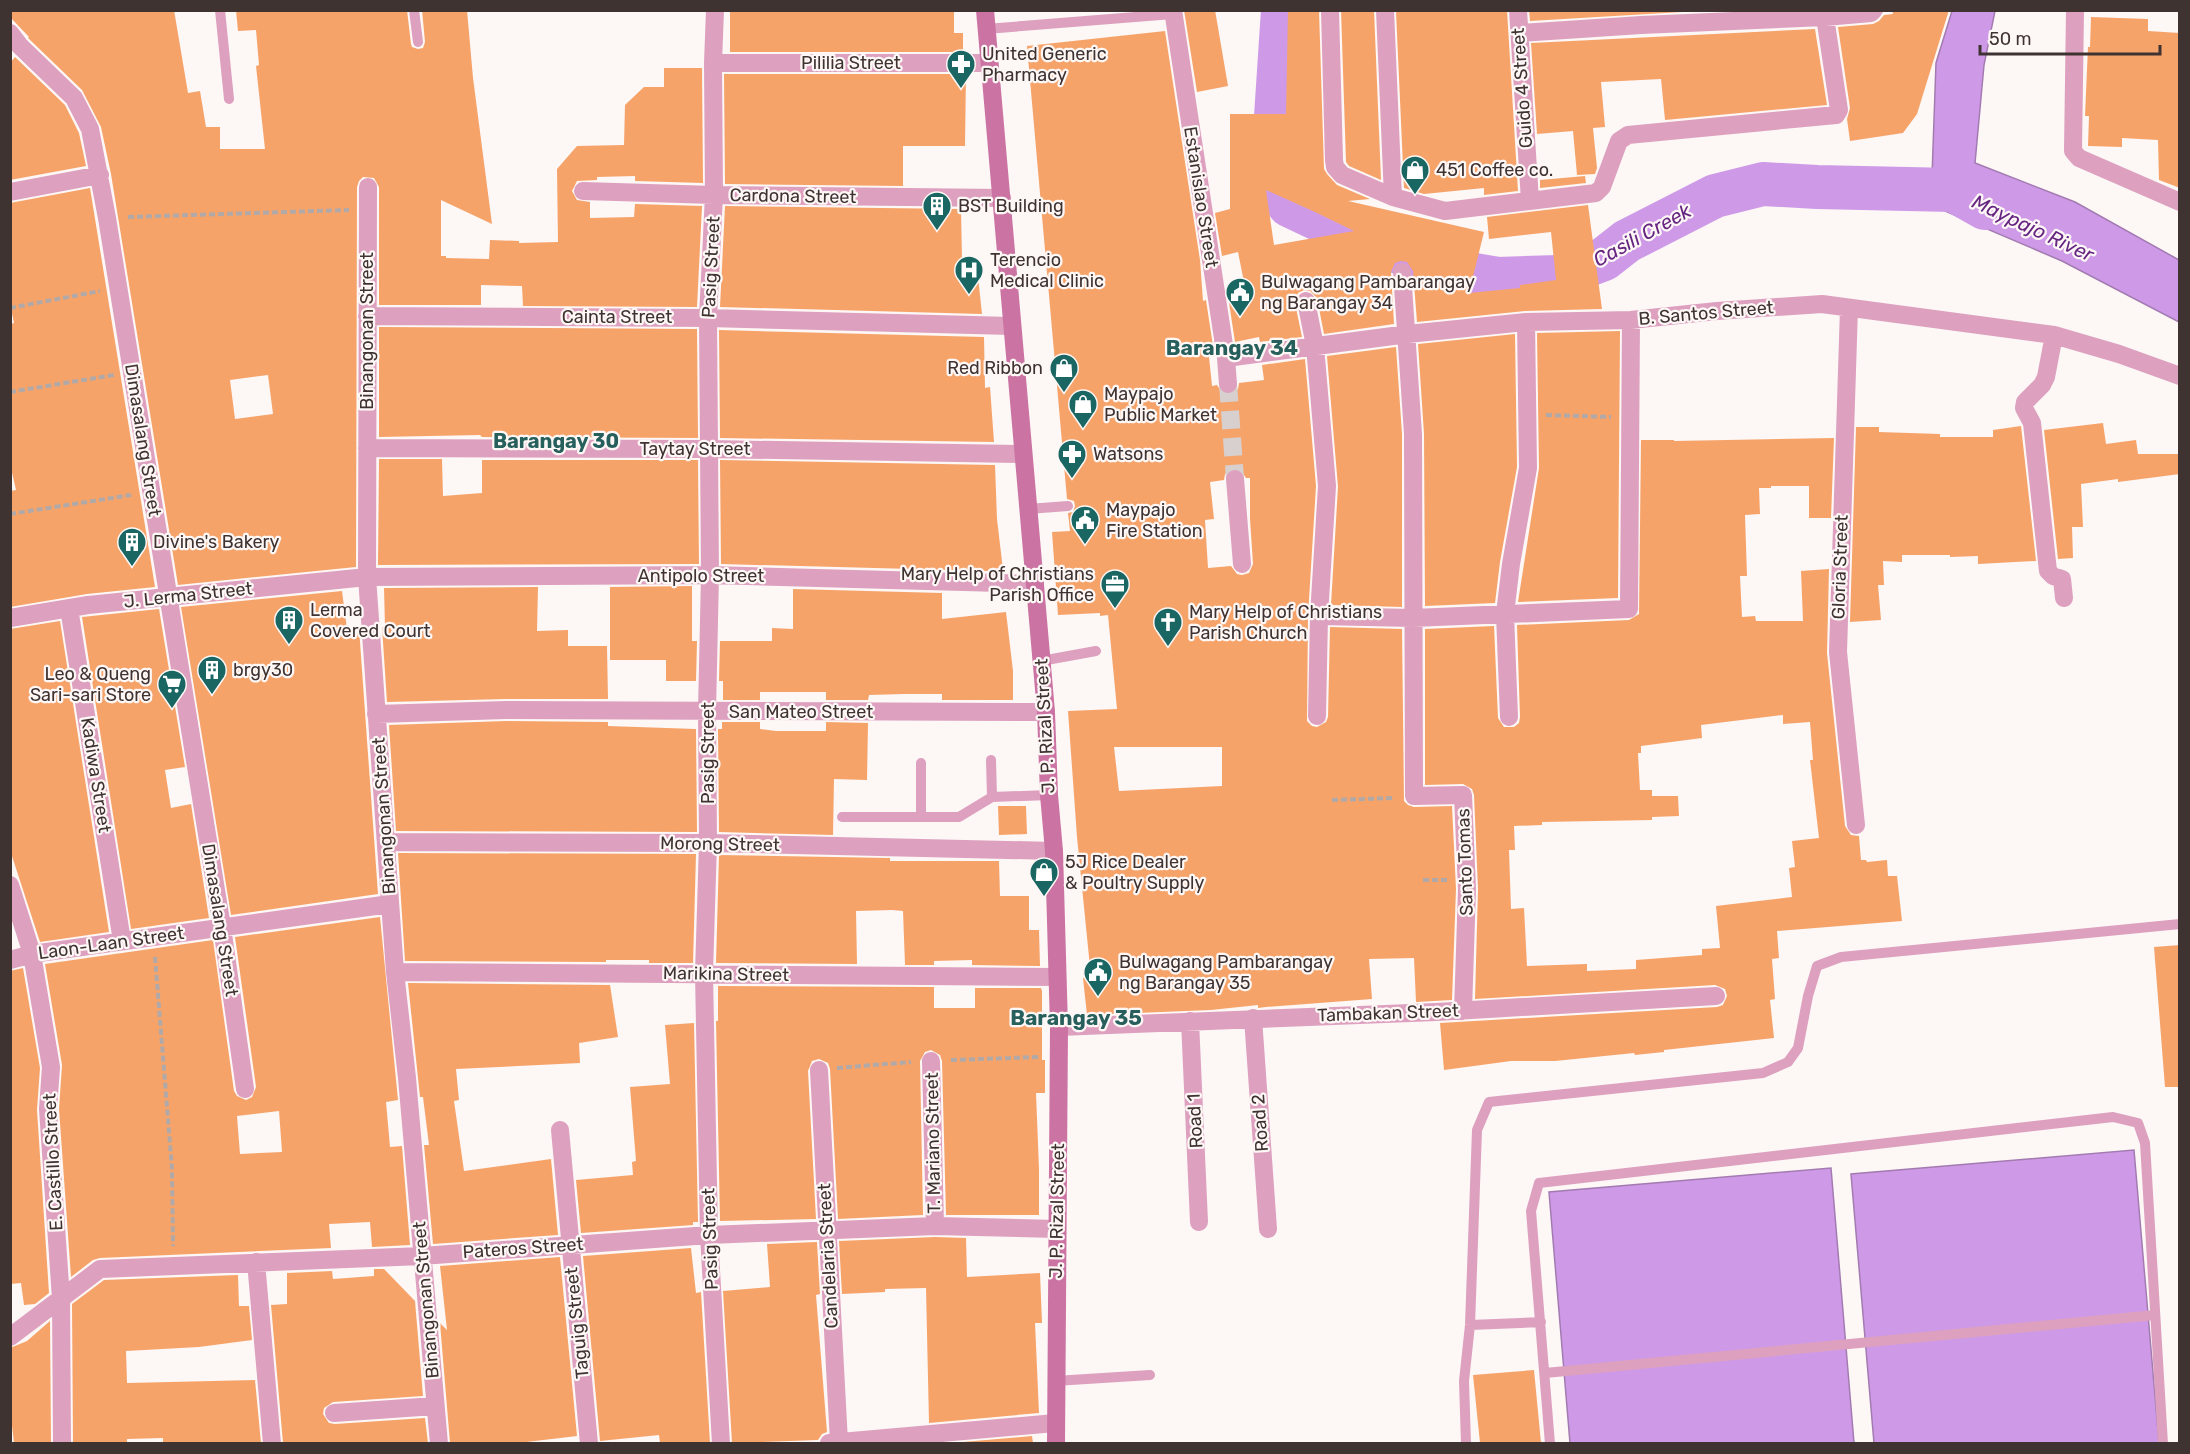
<svg xmlns="http://www.w3.org/2000/svg" width="2190" height="1454" viewBox="0 0 2190 1454" font-family="Rubik,sans-serif">
<rect width="100%" height="100%" fill="#fdf7f6"/>
<path fill="#ce9ae8" stroke="#a37bb1" stroke-width="1.5" d="M1952,11H1995L1984,65L1975,163L2075,202L2179,260V322L2062,261L1931,205L1936,63Z
M2134,1150L2159,1443H1874L1851,1174Z
M1831,1168L1854,1443H1570L1549,1192Z"/>
<g fill="none" stroke-linecap="round" stroke-linejoin="round">
<path stroke="#ce9ae8" stroke-width="44" d="M1283,10L1274,147L1277,188L1289,205L1348,233L1425,262L1463,273L1498,279L1557,277L1604,259L1627,241L1715,196L1763,184L1817,187L1953,190L1985,208"/>
</g>
<path fill="#f6a36a" fill-rule="evenodd" d="M10,10H174L188,93L200,91L206,127H220V149H265L256,66L259,65L256,30L238,31L236,10H407L411,44L412,47L418,49L423,48L425,42L422,10H467L473,78L492,224L441,200V256H446V258L489,259L490,240L519,241V243L558,242L557,169L577,146L624,145L625,105L644,87H664V68H702L703,183L635,181V176L597,177V180L577,181L572,191L577,200L590,202V218L634,217L635,204L702,206L697,307L523,306L522,286L481,285V305H379V187L374,178L363,177L359,181L357,187L356,567L178,585L111,174L101,127L82,90L28,38L29,37L10,17ZM268,375L273,414L235,419L230,380Z
M730,10H954V33H963V52H730Z
M1184,10H1215L1228,86L1197,92Z
M1288,10H1319L1324,169L1327,174L1337,185L1370,199L1348,201L1484,232L1469,293L1520,288V285L1556,280L1551,232L1489,239L1487,217L1588,205L1602,309L1525,311L1417,322L1413,271L1407,262L1401,261L1395,263L1391,272L1394,324L1324,334L1317,298L1310,291L1304,290L1298,293L1295,303L1302,337L1260,342L1259,337L1235,342L1228,296L1246,292L1238,252L1222,256L1215,213L1230,209V114H1286ZM1266,190L1315,212L1354,231L1274,245Z
M1341,10H1374L1381,180L1349,166L1346,162Z
M1413,10H1507L1518,191L1484,195V188L1424,194L1404,188L1396,12Z
M1529,10H1716L1530,21Z
M1892,10H1949L1917,114L1903,133L1850,141L1847,119L1850,108L1838,27L1873,24L1879,21L1884,15L1893,14Z
M2091,17L2148,19V31L2180,33V188L2159,180L2158,140L2122,138V147L2088,146L2089,116H2085L2088,47H2090Z
M1815,29L1827,105L1665,120L1661,79L1601,82L1605,127L1593,128L1597,168L1595,174L1577,175L1573,131L1537,134L1531,43Z
M1165,31L1200,260L1203,301L1206,300L1213,346L1208,347L1212,386L1217,385L1223,394L1229,395L1238,389L1239,383L1264,380L1262,365L1305,359L1316,486L1308,616L1307,721L1312,726L1317,727L1326,722L1328,717L1330,627L1402,629L1404,801L1408,805L1414,807L1452,806L1456,889L1452,1000L1416,1002L1414,958L1369,959L1372,999L1266,1007L1258,1008V1005L1211,1010L1087,1015L1083,978L1091,977L1077,837L1068,711L1117,709L1108,615L1100,616V613L1058,615L1052,532L1070,531L1068,513L1073,512L1075,506L1074,501L1067,499L1027,46ZM1234,468L1240,469L1246,478H1250V519L1253,564L1249,573L1242,575L1237,574L1231,566L1208,568L1205,520L1214,519L1210,482L1224,480L1225,474ZM1114,747H1222V786L1119,791Z
M15,57L65,105L79,133L86,166L10,180V63Z
M724,74H966L965,146H903V186L725,184Z
M1585,176L1586,183L1540,188V180Z
M90,188L155,587L87,594L10,607V491L16,490L10,464V324L14,323L10,304V203Z
M725,206L961,209L962,259L976,258L982,314L720,307Z
M379,327L697,329L698,438L482,437L480,435L379,437Z
M719,330L984,337L985,388L990,387L994,442L720,438Z
M1620,331L1618,598L1518,602L1539,468L1537,333Z
M1515,334L1517,467L1500,562L1495,603L1425,606L1424,434L1418,344Z
M1396,347L1402,434V607L1331,605L1338,487L1327,356Z
M2103,423L2106,444L2136,440L2138,454H2180V474L2118,482V479L2081,484L2083,527H2072L2073,558L2058,559L2044,430Z
M2021,426L2036,561L1978,564V556L1950,557V555H1902V562L1883,561L1884,585H1878L1881,620L1850,622L1856,427H1879V432L1940,434V437H1993V430Z
M1834,438L1831,518H1809V486H1771V488H1759L1760,514L1745,515L1747,576H1740L1742,617L1755,616L1756,621H1803L1801,571L1829,569L1827,653L1845,826L1851,835L1859,836L1861,860H1866L1867,862L1887,860L1888,876H1897L1902,921L1777,931L1779,958L1772,959L1775,999L1770,1000L1774,1038L1664,1050V1052L1635,1055L1634,1053L1555,1061H1511L1444,1070L1440,1023L1717,1007L1723,1005L1727,996L1725,989L1715,985L1475,999L1478,889L1474,795L1472,789L1463,784L1425,785V629L1494,626L1498,718L1504,727H1514L1519,723L1520,717L1517,625L1629,620L1639,614L1641,440H1674V441ZM1783,715V724L1810,722L1813,760H1810L1819,838L1792,841L1795,867L1789,868L1792,897L1716,906L1720,948L1702,949V955L1636,960V969L1587,971V964L1527,966L1524,908L1511,909L1509,850H1515L1514,826L1542,825V822L1652,820V817L1679,816L1678,796H1652V790H1640L1638,753H1641V746L1702,738L1701,725Z
M379,459H442L443,496L482,493V460H698L699,564L378,565Z
M720,460L995,465L997,519L1003,570L988,571L721,564Z
M692,586V641H697L696,681H666V660H610V587Z
M538,587L537,631L568,630V646H607L608,699H506L387,702L382,627H385L384,588Z
M793,589L942,593V619L1006,612L1013,671V700H942V694H904L869,695L868,700H826V692H760V700H723V681H719L720,641H772V628L793,629Z
M342,591L347,629L359,628L378,894L231,915L181,607Z
M159,609L185,767L165,770L171,808L191,804L209,918L131,929L82,617Z
M60,621L109,932L40,942L10,850V629Z
M506,721L608,722V726L696,729L697,832L396,831L389,725Z
M722,722H760V729L776,731H826V722L868,723L867,780L834,779L833,835L719,832L718,729H722Z
M998,806H1026L1027,834L999,835Z
M398,853L696,854L693,963H649V960H606V962L405,961Z
M719,855L890,858V861H999L1000,896H1029V930H1039L1040,966L972,965V960L934,961V965H905L903,911L892,910L856,911L857,964L716,963Z
M380,917L398,1100L386,1102L390,1147L402,1146L410,1245L372,1247L370,1222L329,1224L331,1248L100,1258L93,1260L71,1277L59,1109L62,1065L45,964L213,940L234,1091L237,1096L246,1100L252,1097L256,1087L235,937ZM279,1111L282,1152L240,1154L237,1116Z
M2180,945V1087H2165L2154,947Z
M23,968L40,1068L37,1110L49,1293L35,1304L24,1305L21,1283L10,1284V971Z
M408,983L610,985L618,1037L579,1043L580,1063L456,1069L459,1100L454,1101L464,1171L551,1159L558,1235L433,1244L424,1145H429L423,1097H420Z
M718,986L934,987V1008H975V988H1041L1042,991V1060H1045V1093H1036L1039,1169V1215H946L942,1061L940,1055L931,1050L925,1052L920,1061L923,1215L838,1219L830,1069L828,1063L819,1059L812,1061L808,1071L816,1219L720,1221L716,1021H718Z
M694,1023L698,1222H693V1225L581,1233L576,1180L633,1175L632,1162L636,1161L630,1087L670,1084L665,1025Z
M935,1237L966,1238L967,1277L1040,1273L1042,1323H1035L1039,1413L929,1423L926,1288L885,1289V1292L842,1294L839,1241Z
M817,1242L820,1294L816,1295L827,1432L822,1434L818,1440L732,1443L723,1291L770,1287L767,1244Z
M691,1248L696,1293L701,1292L710,1443H660L659,1435L600,1441L583,1256Z
M560,1257L577,1436L518,1443H450L440,1323L447,1330L440,1266Z
M374,1269H384L415,1301L423,1396L333,1402L324,1408L323,1414L329,1423L335,1424L425,1418L428,1443H283L271,1305L287,1304V1273L332,1271L333,1279L374,1276Z
M238,1275L239,1306H249L252,1340L199,1347L126,1351L127,1383L255,1380L261,1443H163V1438L127,1439V1443H73L72,1304L104,1280Z
M50,1321L51,1443H14L10,1408V1348L27,1341Z
M1534,1370L1541,1443H1480L1473,1375Z
M1032,1436L1033,1443H951Z"/>
<g fill="none" stroke-linecap="round" stroke-linejoin="round">
<path stroke="#d7d0cf" stroke-width="18" stroke-dasharray="18 9" stroke-linecap="butt" d="M1228,384L1235,479"/>
<path stroke="#b1a9a8" stroke-width="4" stroke-dasharray="6 3" stroke-linecap="butt" d="M128,217L349,210
M10,308L100,291
M10,392L114,375
M1546,415L1611,417
M10,514L131,495
M1332,800L1394,798
M1423,880H1448
M155,957L172,1169L173,1246
M951,1060L1039,1057
M837,1068L911,1062"/>
<path stroke="#dda0bf" stroke-width="10" d="M220,10L229,99
M414,10L418,42
M986,29L1173,14
M1028,509L1068,506
M1041,661L1096,651
M991,760L992,797
M921,763V817
M842,817H959L992,797L1049,795
M1470,1325L1541,1322
M1545,1373L2155,1315
M1055,1381L1150,1375
M1466,1444L1464,1381L1470,1325L1477,1130L1489,1102L1763,1073L1788,1062L1798,1048L1808,996L1817,966L1841,957L2180,924
M1550,1444L1531,1211L1539,1183L2113,1117L2138,1123L2145,1143L2163,1444"/>
<path stroke="#dda0bf" stroke-width="18" d="M715,10L713,63L714,195L708,318L710,575L707,711L708,843L704,973L709,1235L721,1444
M1173,10L1226,358L1228,384
M1330,10L1334,160L1335,167L1342,175L1393,197L1445,211L1596,193L1602,187L1619,141L1628,135L1836,115L1839,110L1825,17L1871,13L1874,10
M1385,10L1393,197
M1518,10L1530,201
M2075,10L2073,151L2079,158L2180,202
M10,33L20,46L74,98L90,129L107,218L222,927L245,1089
M1519,33L1641,25L1825,17
M713,63H989
M368,187L367,577L395,972L407,1078L439,1444
M583,191L714,195L1002,198
M10,192L100,175
M1402,272L1413,434L1414,796L1463,795L1467,889L1463,1011
M1306,301L1315,346L1327,486L1319,616L1317,716
M1849,308L1838,652L1856,825
M367,316L708,318L1011,326
M2054,335L2046,377L2042,385L2025,402L2024,408L2032,423L2048,571L2053,576L2062,579L2064,598
M1226,358L1408,334L1526,322L1631,320L1717,311L1822,304L2054,335L2119,354L2180,376
M367,448L709,449L1023,454
M1235,479L1242,564
M69,608L122,941
M1319,616L1413,618L1629,609L1631,320
M10,618L88,605L367,577L710,575L1035,584
M376,714L506,710L1046,712
M1509,717L1505,614L1511,564L1528,468L1526,322
M386,842L708,843L1054,851
M10,885L32,954L51,1067L48,1109L61,1299L62,1444
M10,960L32,954L390,904
M395,972L1057,977
M1253,1018L1268,1229
M1190,1021L1199,1222
M1059,1027L1436,1012L1716,996
M931,1061L935,1226
M819,1070L839,1442
M560,1130L589,1444
M256,1262L272,1444
M10,1337L100,1269L422,1256L709,1235L935,1226L1057,1229
M334,1413L435,1406
M829,1443L1055,1423"/>
<path stroke="#cb73a2" stroke-width="18" d="M985,10L1046,712L1049,795L1054,851L1059,1027L1056,1444"/>
</g>
<defs>
<g id="pharmacy-pin" transform="scale(1.5)"><path d="M0 17L-7.5 6A9.5 9.5 0 1 1 7.5 6Z" fill="#196662" stroke="#fdf7f6"/><path d="M-2-6h4v4h4v4h-4v4h-4v-4h-4v-4h4Z" fill="#fff"/></g>
<g id="shop-pin" transform="scale(1.5)"><path d="M0 17L-7.5 6A9.5 9.5 0 1 1 7.5 6Z" fill="#196662" stroke="#fdf7f6"/><path d="M-5-2.5h2.3a2.7 3.5 0 0 1 5.4 0H5L5.5 6h-11ZM-1.5-2.5h3a1.5 2.3 0 0 0-3 0Z" fill="#fff"/></g>
<g id="building-pin" transform="scale(1.5)"><path d="M0 17L-7.5 6A9.5 9.5 0 1 1 7.5 6Z" fill="#196662" stroke="#fdf7f6"/><path d="M-4-6H4V6H1V3H-1V6H-4ZM-2.5-4.3h1.7v1.8h-1.7ZM.8-4.3h1.7v1.8H.8ZM-2.5-1h1.7V.8h-1.7ZM.8-1h1.7V.8H.8Z" fill="#fff"/></g>
<g id="hospital-pin" transform="scale(1.5)"><path d="M0 17L-7.5 6A9.5 9.5 0 1 1 7.5 6Z" fill="#196662" stroke="#fdf7f6"/><path d="M-5-5h3v3.5h4V-5h3V5h-3V1.5h-4V5h-3Z" fill="#fff"/></g>
<g id="civic-pin" transform="scale(1.5)"><path d="M0 17L-7.5 6A9.5 9.5 0 1 1 7.5 6Z" fill="#196662" stroke="#fdf7f6"/><path d="M-.6-6.5H3V-4.5H.6V-3L4-1V1h2V6H-6V1h2V-1L-.6-3ZM-1.2 2.5V6h2.4V2.5Z" fill="#fff"/></g>
<g id="office-pin" transform="scale(1.5)"><path d="M0 17L-7.5 6A9.5 9.5 0 1 1 7.5 6Z" fill="#196662" stroke="#fdf7f6"/><path d="M-6-3h4V-5.5h4V-3h4V5H-6ZM-1-4.5V-3h2v-1.5ZM-6 0V1H6V0Z" fill="#fff"/></g>
<g id="church-pin" transform="scale(1.5)"><path d="M0 17L-7.5 6A9.5 9.5 0 1 1 7.5 6Z" fill="#196662" stroke="#fdf7f6"/><path d="M-1.2-6h2.4v3.5h3.3v2.4h-3.3V6h-2.4V-.1h-3.3v-2.4h3.3Z" fill="#fff"/></g>
<g id="supermarket-pin" transform="scale(1.5)"><path d="M0 17L-7.5 6A9.5 9.5 0 1 1 7.5 6Z" fill="#196662" stroke="#fdf7f6"/><path d="M-6-5.5h2.5l.6 2H6L4.5 2H-2.5L-4.4-4H-6ZM-1.5 3.2a1.3 1.3 0 1 0 .1 0ZM3 3.2a1.3 1.3 0 1 0 .1 0Z" fill="#fff"/></g>
</defs>
<g fill-rule="evenodd">
<use href="#pharmacy-pin" x="961" y="64"/>
<use href="#shop-pin" x="1415" y="170"/>
<use href="#building-pin" x="937" y="206"/>
<use href="#hospital-pin" x="969" y="270"/>
<use href="#civic-pin" x="1240" y="292"/>
<use href="#shop-pin" x="1064" y="368"/>
<use href="#shop-pin" x="1083" y="404"/>
<use href="#pharmacy-pin" x="1072" y="454"/>
<use href="#civic-pin" x="1085" y="520"/>
<use href="#building-pin" x="132" y="542"/>
<use href="#office-pin" x="1115" y="584"/>
<use href="#building-pin" x="289" y="620"/>
<use href="#church-pin" x="1168" y="622"/>
<use href="#building-pin" x="212" y="670"/>
<use href="#supermarket-pin" x="172" y="684"/>
<use href="#shop-pin" x="1044" y="872"/>
<use href="#civic-pin" x="1098" y="972"/>
</g>
<g text-anchor="middle" dominant-baseline="central" stroke-width="4.5" stroke-linejoin="round" paint-order="stroke">
<g font-size="18" fill="#3f3332" stroke="#fdf7f6" text-anchor="start">
<text x="982" y="54">United Generic<tspan x="982" dy="21">Pharmacy</tspan></text>
<text x="1436" y="170">451 Coffee co.</text>
<text x="958" y="206">BST Building</text>
<text x="990" y="260">Terencio<tspan x="990" dy="21">Medical Clinic</tspan></text>
<text x="1261" y="282">Bulwagang Pambarangay<tspan x="1261" dy="21">ng Barangay 34</tspan></text>
<text x="1043" y="368" text-anchor="end">Red Ribbon</text>
<text x="1104" y="394">Maypajo<tspan x="1104" dy="21">Public Market</tspan></text>
<text x="1093" y="454">Watsons</text>
<text x="1106" y="510">Maypajo<tspan x="1106" dy="21">Fire Station</tspan></text>
<text x="153" y="542">Divine's Bakery</text>
<text x="1094" y="574" text-anchor="end">Mary Help of Christians<tspan x="1094" dy="21">Parish Office</tspan></text>
<text x="310" y="610">Lerma<tspan x="310" dy="21">Covered Court</tspan></text>
<text x="1189" y="612">Mary Help of Christians<tspan x="1189" dy="21">Parish Church</tspan></text>
<text x="233" y="670">brgy30</text>
<text x="151" y="674" text-anchor="end">Leo &amp; Queng<tspan x="151" dy="21">Sari-sari Store</tspan></text>
<text x="1065" y="862">5J Rice Dealer<tspan x="1065" dy="21">&amp; Poultry Supply</tspan></text>
<text x="1119" y="962">Bulwagang Pambarangay<tspan x="1119" dy="21">ng Barangay 35</tspan></text>
</g>
<g font-size="18" fill="#3f3332" stroke="#fdf7f6">
<text x="851" y="63">Pililia Street</text>
<text transform="translate(1522 88) rotate(-94)">Guido 4 Street</text>
<text transform="translate(793 196) rotate(1)">Cardona Street</text>
<text transform="translate(1201 197) rotate(81)">Estanislao Street</text>
<text transform="translate(711 267) rotate(-87)">Pasig Street</text>
<text transform="translate(1706 313) rotate(-5)">B. Santos Street</text>
<text x="617" y="317">Cainta Street</text>
<text transform="translate(367 331) rotate(-90)">Binangonan Street</text>
<text transform="translate(143 440) rotate(81)">Dimasalang Street</text>
<text x="695" y="449">Taytay Street</text>
<text transform="translate(1840 567) rotate(-88)">Gloria Street</text>
<text x="701" y="576">Antipolo Street</text>
<text transform="translate(188 595) rotate(-6)">J. Lerma Street</text>
<text x="801" y="712">San Mateo Street</text>
<text transform="translate(1045 726) rotate(-93)">J. P. Rizal Street</text>
<text transform="translate(708 753) rotate(-90)">Pasig Street</text>
<text transform="translate(96 775) rotate(81)">Kadiwa Street</text>
<text transform="translate(384 816) rotate(-94)">Binangonan Street</text>
<text transform="translate(720 844) rotate(1)">Morong Street</text>
<text transform="translate(1465 862) rotate(-92)">Santo Tomas</text>
<text transform="translate(220 920) rotate(81)">Dimasalang Street</text>
<text transform="translate(111 943) rotate(-8)">Laon-Laan Street</text>
<text transform="translate(726 974) rotate(1)">Marikina Street</text>
<text transform="translate(1388 1013) rotate(-2)">Tambakan Street</text>
<text transform="translate(1195 1121) rotate(-93)">Road 1</text>
<text transform="translate(1260 1123) rotate(-94)">Road 2</text>
<text transform="translate(933 1143) rotate(-91)">T. Mariano Street</text>
<text transform="translate(53 1162) rotate(-93)">E. Castillo Street</text>
<text transform="translate(1057 1211) rotate(-89)">J. P. Rizal Street</text>
<text transform="translate(710 1239) rotate(-92)">Pasig Street</text>
<text transform="translate(523 1248) rotate(-4)">Pateros Street</text>
<text transform="translate(828 1256) rotate(-93)">Candelaria Street</text>
<text transform="translate(426 1300) rotate(-95)">Binangonan Street</text>
<text transform="translate(577 1323) rotate(-96)">Taguig Street</text>
</g>
<g font-size="20" font-style="italic" fill="#652580" stroke="#fdf7f6">
<text transform="translate(2033 228) rotate(25)">Maypajo River</text>
<text transform="translate(1642 235) rotate(-29)">Casili Creek</text>
</g>
<g font-size="20" font-weight="bold" fill="#265f5c" stroke="#fdf7f6">
<text x="556" y="441">Barangay 30</text>
</g>
<g font-size="21" font-weight="bold" fill="#265f5c" stroke="#fdf7f6">
<text x="1232" y="347">Barangay 34</text>
<text x="1076" y="1017">Barangay 35</text>
</g>
</g>
<rect width="2190" height="1454" fill="none" stroke="#3f3332" stroke-width="24"/>
<path d="M1980 45v9h180v-9" fill="none" stroke="#3f3332" stroke-width="3"/>
<text x="1989" y="45" font-size="18" fill="#3f3332" stroke="#fdf7f6" stroke-width="4.5" paint-order="stroke">50 m</text>
</svg>
